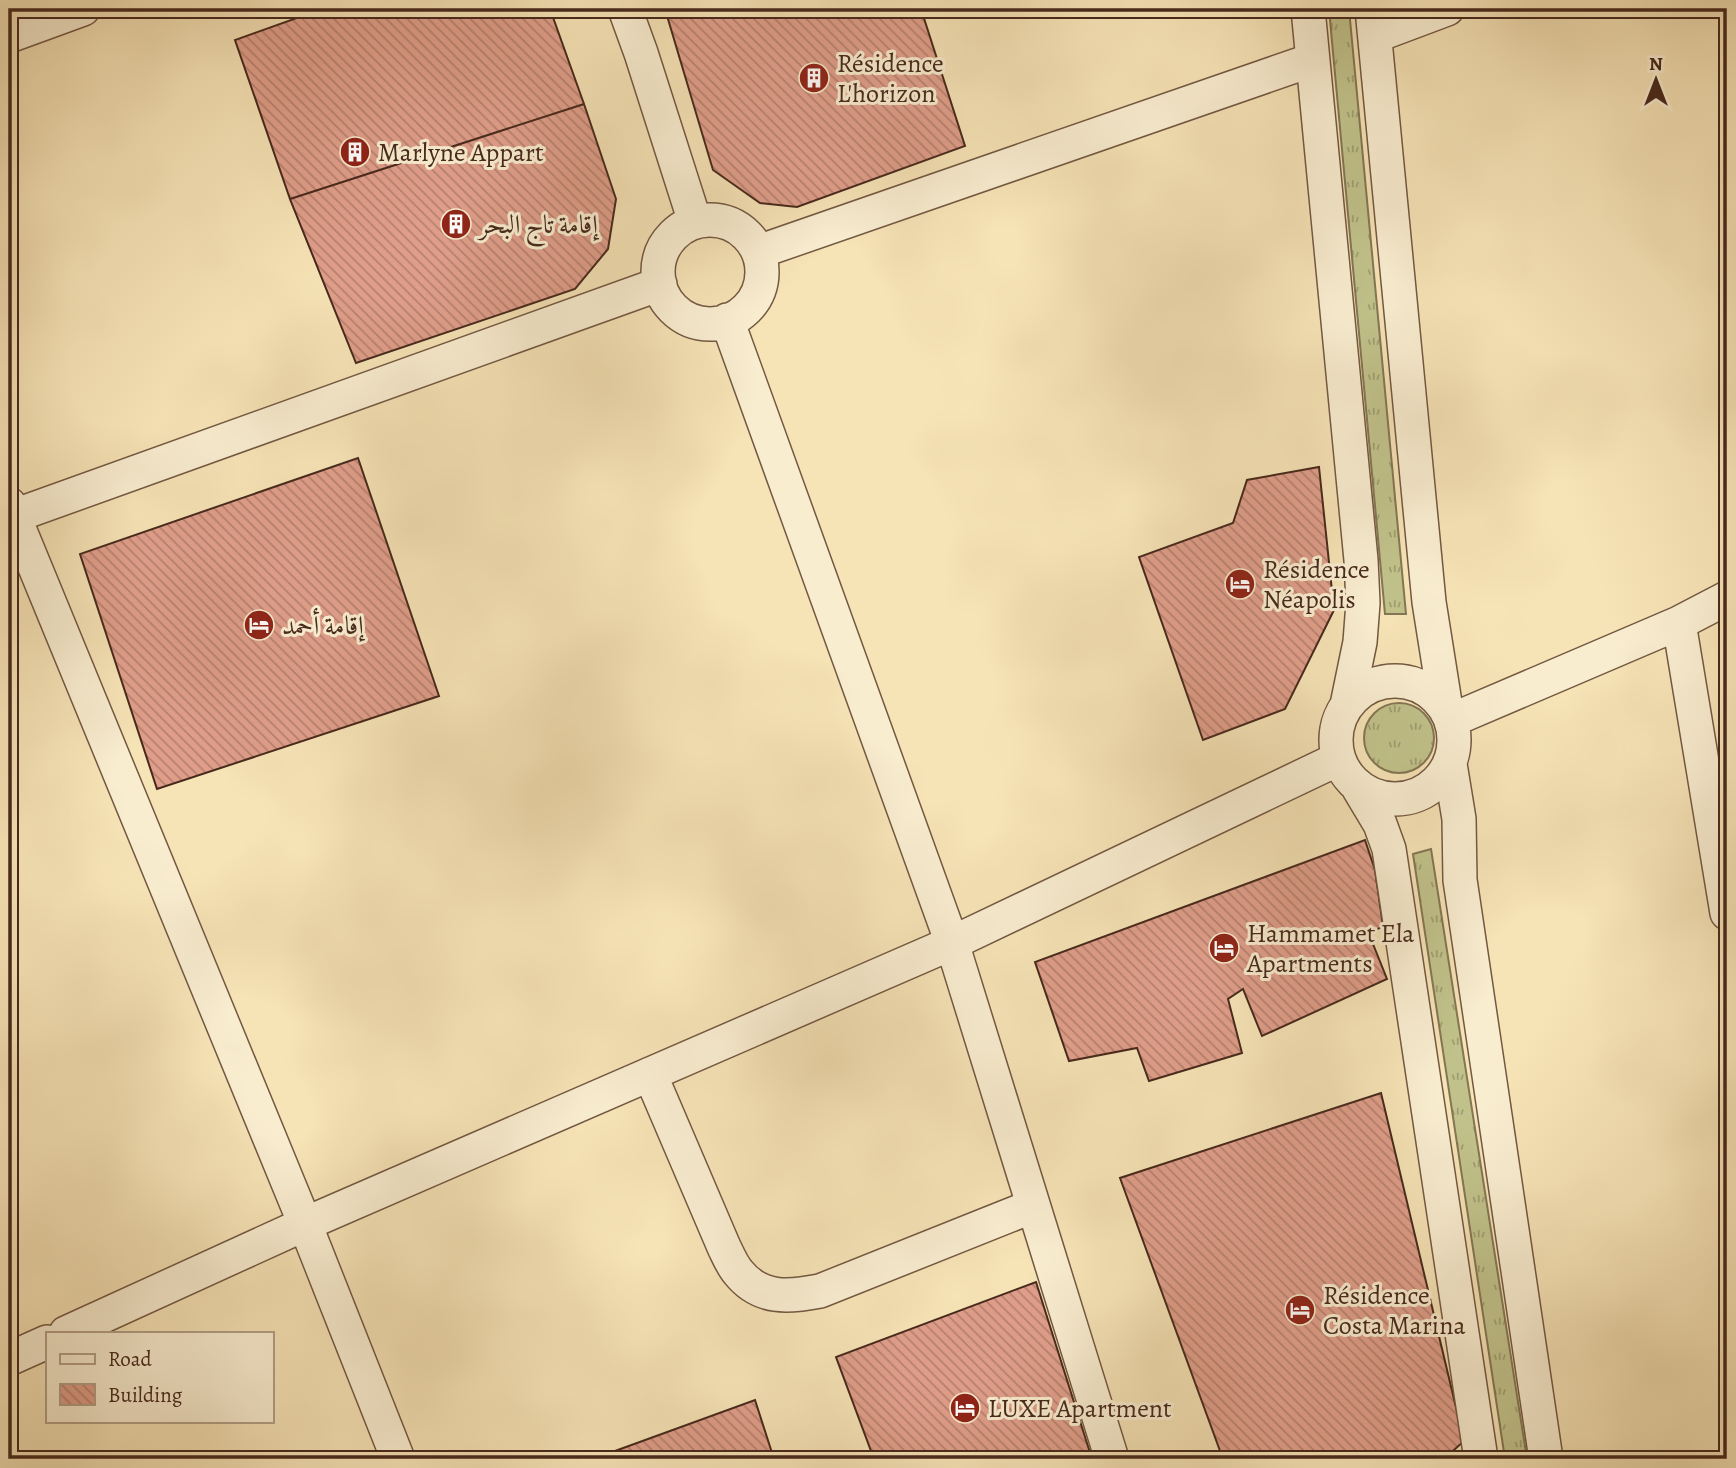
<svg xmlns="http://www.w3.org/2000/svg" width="1736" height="1468" viewBox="0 0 1736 1468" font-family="Alegreya,Amiri,serif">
<defs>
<pattern id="grass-tufts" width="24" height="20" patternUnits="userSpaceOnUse" patternTransform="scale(1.75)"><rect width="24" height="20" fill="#c1c28b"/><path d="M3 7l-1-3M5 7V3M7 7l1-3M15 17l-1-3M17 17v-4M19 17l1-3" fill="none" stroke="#9f9e71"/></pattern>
<pattern id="building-back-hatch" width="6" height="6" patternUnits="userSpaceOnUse" patternTransform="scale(1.75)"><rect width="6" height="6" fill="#e09e8a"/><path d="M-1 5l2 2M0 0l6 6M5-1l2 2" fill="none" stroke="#b78170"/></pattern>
</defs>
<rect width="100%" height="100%" fill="#f6e3b6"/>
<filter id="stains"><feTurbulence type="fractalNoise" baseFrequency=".00286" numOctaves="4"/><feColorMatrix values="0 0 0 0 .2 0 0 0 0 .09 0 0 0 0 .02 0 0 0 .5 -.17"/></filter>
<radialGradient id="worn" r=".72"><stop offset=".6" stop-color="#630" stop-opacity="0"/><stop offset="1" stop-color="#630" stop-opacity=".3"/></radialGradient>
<path fill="url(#grass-tufts)" stroke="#847654" stroke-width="2" d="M1329,9H1349L1406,614H1385Z
M1364 738a35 35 0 1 1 70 0a35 35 0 1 1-70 0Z
M1431,849L1527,1459H1505L1413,854Z"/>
<path fill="url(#building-back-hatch)" stroke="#47291c" stroke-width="2" d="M322,9H550L584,104L290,199L235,40Z
M665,9H921L965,146L797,207L760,203L713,170Z
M584,104L616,199L608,249L575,289L356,363L290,199Z
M358,458L439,696L157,789L80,554Z
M1319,467L1334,610L1285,709L1203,740L1139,557L1233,523L1247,480Z
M1365,840L1375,870L1383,926L1369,934L1387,979L1262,1036L1243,989L1228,999L1242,1053L1149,1081L1137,1048L1069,1061L1035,962Z
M1381,1093L1464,1441L1444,1459H1223L1120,1178Z
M1036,1282L1092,1459H874L836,1357Z
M755,1400L774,1459H593Z"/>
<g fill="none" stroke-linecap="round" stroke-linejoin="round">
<g stroke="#735842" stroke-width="36">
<path id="minor" d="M625,9L641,53L695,222
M1308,9L1361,560L1363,603L1360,642L1347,705
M1372,9L1429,602L1446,709
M9,36L83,9
M1375,36L1447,9
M658 272a52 52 0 1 1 104 0a52 52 0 1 1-104 0Z
M758,252L1312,60
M727,320L952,943L1112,1459
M9,504L305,1224L398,1459
M14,516L660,284
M1679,623L1727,913
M1336 740a59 59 0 1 1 118 0a59 59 0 1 1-118 0Z
M1452,720L1679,623L1727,598
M1450,764L1459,819L1460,880L1546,1459
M1359,789L1380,824L1389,849L1481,1459
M650,1074L724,1247C728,1255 732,1265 738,1272C760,1300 789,1297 820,1291L1033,1206
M66,1333L305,1224L952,943L1338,759
M9,1359L47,1342"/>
</g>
<use href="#minor" stroke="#f9edd0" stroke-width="33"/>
</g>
<defs>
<g id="building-disc" transform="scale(1.575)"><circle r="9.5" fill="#8f2418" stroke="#f9edd0"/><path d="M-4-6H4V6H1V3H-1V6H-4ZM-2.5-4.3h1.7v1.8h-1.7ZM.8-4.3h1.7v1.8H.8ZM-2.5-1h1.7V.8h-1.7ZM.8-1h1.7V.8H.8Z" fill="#fff"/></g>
<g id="hotel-disc" transform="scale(1.575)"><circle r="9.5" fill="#8f2418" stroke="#f9edd0"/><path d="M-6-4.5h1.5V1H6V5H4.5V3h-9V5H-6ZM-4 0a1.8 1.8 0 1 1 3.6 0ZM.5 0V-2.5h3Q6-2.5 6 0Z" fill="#fff"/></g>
</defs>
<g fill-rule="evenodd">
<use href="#building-disc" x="814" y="78"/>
<use href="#building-disc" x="355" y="152"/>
<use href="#building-disc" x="456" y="224"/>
<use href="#hotel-disc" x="1240" y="584"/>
<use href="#hotel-disc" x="259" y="625"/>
<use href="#hotel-disc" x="1224" y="948"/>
<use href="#hotel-disc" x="1300" y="1310"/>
<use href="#hotel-disc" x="965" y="1408"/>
</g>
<g text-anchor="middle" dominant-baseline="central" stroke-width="6" stroke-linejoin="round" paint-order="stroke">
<g font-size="26" fill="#47291c" stroke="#f9edd0" text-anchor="start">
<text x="837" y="63">Résidence<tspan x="837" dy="30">L'horizon</tspan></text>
<text x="378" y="152">Marlyne Appart</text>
<text x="479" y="224">إقامة تاج البحر</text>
<text x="1263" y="569">Résidence<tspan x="1263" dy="30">Néapolis</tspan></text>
<text x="282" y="625">إقامة أحمد</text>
<text x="1247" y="933">Hammamet Ela<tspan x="1247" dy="30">Apartments</tspan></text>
<text x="1323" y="1295">Résidence<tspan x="1323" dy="30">Costa Marina</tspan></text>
<text x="988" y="1408">LUXE Apartment</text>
</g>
</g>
<rect width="1736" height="1468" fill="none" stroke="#f6e3b6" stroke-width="35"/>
<rect x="10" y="10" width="1715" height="1447" fill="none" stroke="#47291c" stroke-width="3.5"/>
<rect x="18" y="18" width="1701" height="1433" fill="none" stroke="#47291c" stroke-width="2"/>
<rect x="46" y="1332" width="228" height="91" fill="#f9edd0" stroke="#b29f88" stroke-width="2"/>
<rect x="60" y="1354" width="35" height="10" fill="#f9edd0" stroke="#b29f88" stroke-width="2"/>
<text x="108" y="1366" font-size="21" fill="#47291c">Road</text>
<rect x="60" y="1384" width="35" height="21" fill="url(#building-back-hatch)" stroke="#b29f88" stroke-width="2"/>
<text x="108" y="1402" font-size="21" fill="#47291c">Building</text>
<g transform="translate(1656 80)" stroke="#f9edd0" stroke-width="5" paint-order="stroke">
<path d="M0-5L12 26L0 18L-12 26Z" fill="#47291c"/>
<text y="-10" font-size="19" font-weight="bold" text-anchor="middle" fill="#47291c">N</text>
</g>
<rect width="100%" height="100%" filter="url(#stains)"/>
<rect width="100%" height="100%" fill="url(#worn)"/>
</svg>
